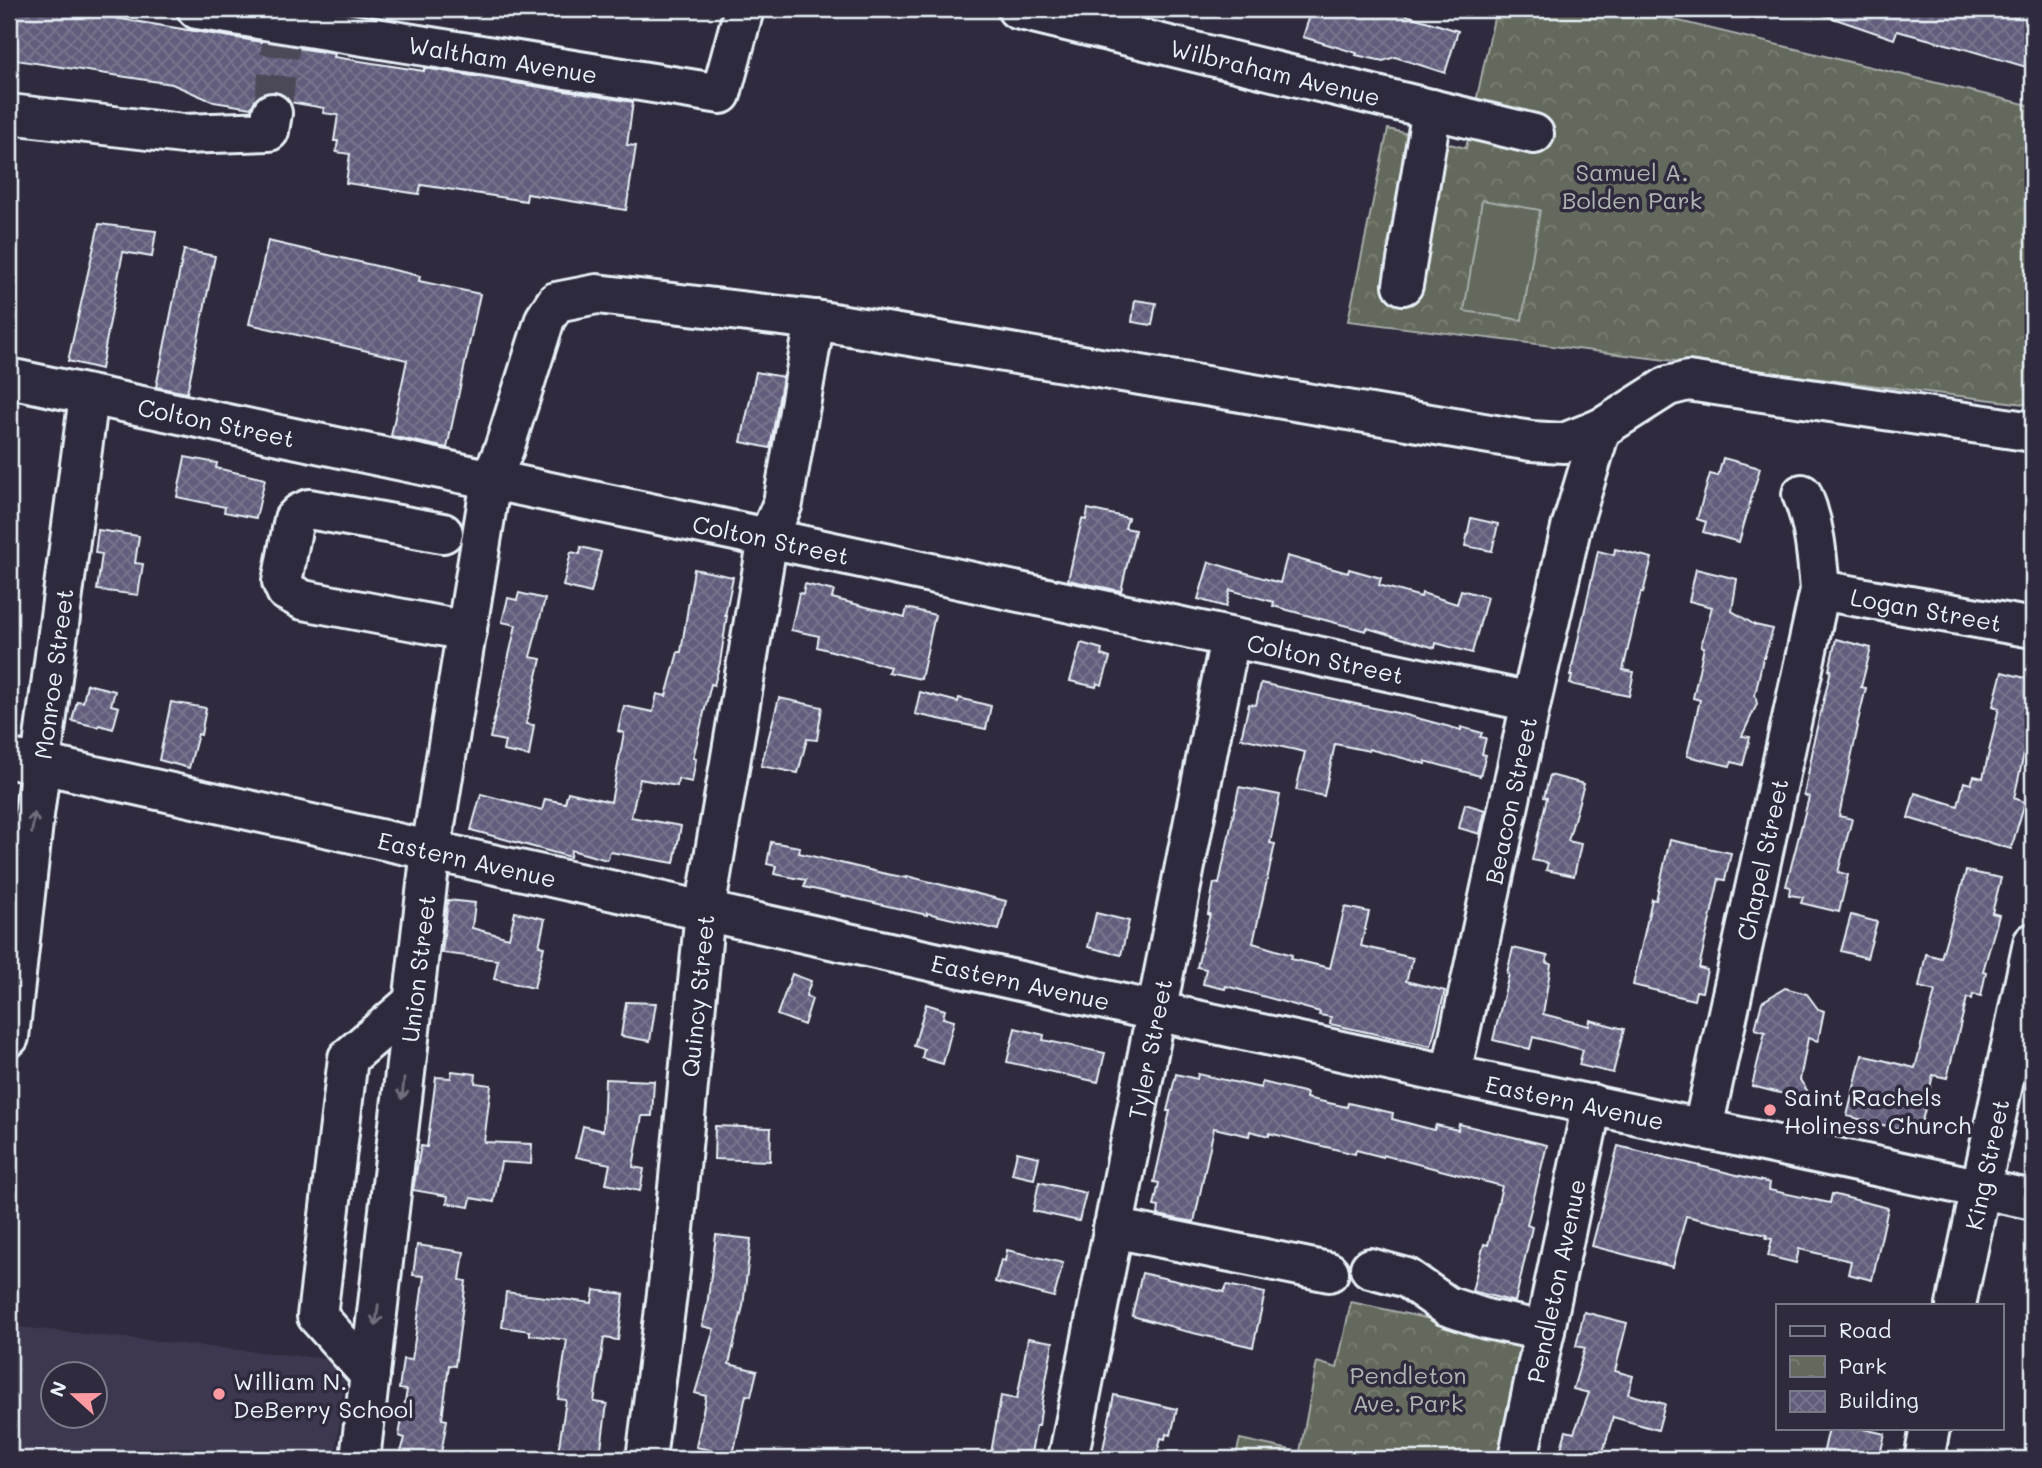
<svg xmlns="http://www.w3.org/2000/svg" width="2042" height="1468" viewBox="0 0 2042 1468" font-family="Mali,sans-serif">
<defs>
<pattern id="park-crowns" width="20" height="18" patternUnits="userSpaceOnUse" patternTransform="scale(1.75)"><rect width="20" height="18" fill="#64695b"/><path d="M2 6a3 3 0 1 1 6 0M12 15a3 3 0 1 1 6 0" fill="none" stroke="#7a7f73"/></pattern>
<pattern id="building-cross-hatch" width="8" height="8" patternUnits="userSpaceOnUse" patternTransform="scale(1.75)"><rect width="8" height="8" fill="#625d7b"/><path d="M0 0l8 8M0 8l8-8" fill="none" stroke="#78758e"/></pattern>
</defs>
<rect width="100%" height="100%" fill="#2f2a3d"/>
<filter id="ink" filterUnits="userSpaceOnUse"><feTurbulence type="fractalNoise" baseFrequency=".0143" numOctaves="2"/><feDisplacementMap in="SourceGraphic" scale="14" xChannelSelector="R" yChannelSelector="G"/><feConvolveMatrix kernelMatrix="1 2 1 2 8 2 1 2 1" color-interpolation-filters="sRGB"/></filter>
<g filter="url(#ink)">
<path fill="#3e3950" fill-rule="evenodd" d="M9,1326L347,1361L335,1459H9ZM52,1374H94V1416H52Z"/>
<path fill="url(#park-crowns)" stroke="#a6adaa" stroke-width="2" d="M1496,9H1629L2033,106V405L1348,321L1388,129L1466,148Z
M1351,1302L1523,1339L1497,1459H1235L1240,1439L1300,1452L1317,1362L1337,1368Z"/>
<path fill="#64695b" stroke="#a6adaa" stroke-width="2" d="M1482,200L1540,210L1522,320L1464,311Z"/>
<path fill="url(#building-cross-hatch)" stroke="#e8f1f8" stroke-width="2" d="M9,9H60L335,54L334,57L424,71V68L633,102L627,145L636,146L626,210L527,194L526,201L421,185L419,194L346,183L350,154L336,152L338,141H334L338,115L323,113L324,108L290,102L285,96L275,91L264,93L256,99L251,108L214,102L172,84L9,59Z
M1312,9H1387L1458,31L1445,73L1395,57L1383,61L1356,55L1357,53L1303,37Z
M1822,9H2033V69L1965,49L1897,31L1894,39L1821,14Z
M99,224L156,231L152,257L123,252L101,369L68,361Z
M268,241L420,276L419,281L480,294L447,448L391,436L407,360L249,324Z
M184,250L215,256L187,393L156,387Z
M1135,300L1156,303L1152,325L1132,322Z
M756,372L783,377L770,448L741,442Z
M185,457L217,463L216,468L265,479L256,518L224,512L225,507L177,497Z
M1723,458L1760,468L1739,542L1703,532L1706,522L1697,519L1710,474L1718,476Z
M1088,509L1128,518L1125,528L1135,530L1121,591L1068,580L1082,519L1086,520Z
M1471,518L1498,524L1492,551L1465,546Z
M98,530L139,536L135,563L143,564L138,595L97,590L102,554L95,553Z
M581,547L601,552L591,593L563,586L571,552L580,554Z
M1615,549L1652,558L1643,593L1641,592L1623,670L1634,672L1629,696L1570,684L1572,676H1570L1598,551L1614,555Z
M1287,556L1348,573L1349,569L1381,578L1379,585L1421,597L1422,593L1457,604L1461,590L1487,597L1472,653L1436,643L1435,648L1367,628L1366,631L1306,615L1273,606L1274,602L1230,590L1226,607L1198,599L1209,562L1280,583Z
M694,569L733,577L725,616H727L720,663L714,685L711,684L693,758L696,759L692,782L678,779L677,786L640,779L631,817L681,826L674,863L610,852L607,860L571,850L570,857L471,830L481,794L542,810L545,799L565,803L568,792L611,802L624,733L618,731L624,706L653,712L657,694L666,696L678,652H681Z
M1696,569L1737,579L1732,611L1755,625L1773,629L1764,658H1763L1755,695L1757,704L1742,736L1750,737L1743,765L1732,762L1730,766L1687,756L1700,700L1693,698L1704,647L1701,646L1712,607L1689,601Z
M805,584L834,591L832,598L905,617L907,608L935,615L921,679L888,672L890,667L817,647L819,636L791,630L799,593L803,594Z
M519,593L545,599L530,657L541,659L526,724L534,725L529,756L503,751L505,741L490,738L516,625L502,622L508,598L517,600Z
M1836,639L1871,648L1861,687L1866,688L1857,725L1858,726L1839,816L1852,819L1838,872L1848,875L1839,912L1801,903L1803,897L1789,895L1790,887L1786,886L1809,797L1804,795L1813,749L1812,748L1831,670H1829Z
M1081,643L1102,649L1101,655L1110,658L1102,685L1097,683L1096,687L1070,681Z
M2002,672L2033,680V714L2014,798L2025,802L2011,849L1908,818L1915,793L1958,806L1964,782L1971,784L1974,776L1983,778L1999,708L1993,706Z
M1261,683L1406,715L1461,730V727L1482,733L1480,737L1486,738L1482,754L1486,755L1480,776L1425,761V764L1369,749V751L1335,744L1324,796L1296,790L1305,752L1241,738L1249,704L1256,705Z
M87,684L115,691L111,705L119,707L113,729L99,725L98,727L72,721L77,701L83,702Z
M920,692L958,702L959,698L991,706L986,729L915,714Z
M779,698L822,707L817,740L807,739L798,773L761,766Z
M171,702L206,708L201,735L198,734L189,768L159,760Z
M1550,775L1584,784L1568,841L1581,844L1574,876L1546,870L1548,863L1532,860L1547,798L1544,797Z
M1239,787L1280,795L1270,843L1275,844L1253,943L1292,955L1291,959L1330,968L1345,907L1369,912L1361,946L1413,958L1406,981L1445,991L1431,1046L1330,1024L1331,1017L1319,1015L1320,1012L1226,986L1225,989L1203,984L1206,969L1197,967L1210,914H1208L1214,883L1219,884Z
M1465,804L1485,810L1480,834L1459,828Z
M1670,840L1731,853L1725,880L1719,879L1699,968L1707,970L1702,992L1696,991L1694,1000L1633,985L1652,899L1656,900Z
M771,842L800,847L799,853L882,873L907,878V876L1006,901L999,930L927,913V915L804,887L806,880L774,874L776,866L767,864Z
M1966,871L2001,878L1992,913L1999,915L1983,971L1986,972L1981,996L1973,994L1972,999L1967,998L1947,1078L1933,1075L1919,1134L1847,1116L1862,1055L1915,1068L1935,991L1919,987L1926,954L1941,958Z
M448,900L475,903L472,928L509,938L515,912L545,919L539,946L544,947L534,988L494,979L498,960L442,953Z
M1096,913L1129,921L1121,955L1088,947Z
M1851,915L1877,922L1867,958L1841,951Z
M1513,948L1548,956L1546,963L1551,964L1543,1014L1589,1026L1590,1020L1624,1029L1613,1073L1579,1065L1583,1050L1533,1037L1530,1049L1493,1040L1509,974L1507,973Z
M792,974L811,981L806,996L812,999L804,1025L777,1015Z
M1785,988L1807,994L1818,1009L1824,1011L1818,1041L1808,1038L1800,1080L1815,1102L1752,1086L1765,1032L1755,1029L1762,1002Z
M626,1002L656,1003L650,1041L621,1036Z
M926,1004L945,1010L943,1018L954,1021L943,1064L922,1058L924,1049L914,1046Z
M1015,1028L1044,1035L1043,1040L1105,1053L1098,1082L1007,1062Z
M452,1071L476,1074L475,1083L491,1085L484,1142L532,1144L531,1164L501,1162L494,1202L471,1198L469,1207L447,1203L448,1196L413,1190L421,1146L427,1147L436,1077L451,1078Z
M1176,1074L1197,1079L1198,1074L1261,1088L1262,1082L1307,1093L1306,1098L1347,1107L1348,1103L1393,1113L1392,1119L1434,1130L1436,1125L1458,1130L1459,1124L1547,1145L1527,1225L1532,1227L1515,1302L1472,1291L1484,1244L1488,1245L1502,1186L1383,1155V1157L1356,1150L1355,1154L1269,1133V1136L1250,1131L1249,1136L1214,1128L1194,1222L1158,1215L1159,1207L1154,1206L1159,1183L1154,1182L1170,1111H1167Z
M605,1079L654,1081L652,1116H642L633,1167L644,1169L640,1191L606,1184L610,1164L576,1157L583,1126L603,1131Z
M715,1126L771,1128L770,1161L714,1159Z
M1618,1146L1770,1183L1769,1190L1830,1203L1832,1194L1888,1208L1872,1280L1848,1274L1851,1261L1799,1249L1796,1263L1768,1256L1772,1239L1766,1238L1767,1235L1686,1216L1673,1267L1592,1246Z
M1017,1152L1039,1157L1034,1179L1012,1174Z
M1039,1182L1086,1193L1079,1221L1033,1211Z
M716,1235L751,1239L743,1306L729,1364L757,1371L751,1396L746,1395L733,1455L696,1447L706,1396L695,1393L714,1329L702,1326L707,1306Z
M417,1245L464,1252L460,1280L466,1281L455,1366L449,1365L442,1419L447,1420L440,1459H399L405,1438L399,1436L407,1390L399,1389L403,1359L412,1360L424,1276L413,1275Z
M1007,1250L1063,1263L1054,1297L995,1282L1001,1260L1005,1261Z
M1142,1273L1224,1292L1227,1285L1265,1293L1253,1347L1176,1329L1177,1328L1132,1316Z
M594,1290L624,1294L618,1340L604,1338L594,1402L607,1404L601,1448H596L594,1459H557L566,1400L558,1399L567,1340L530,1335V1331L502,1327L506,1292L592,1303Z
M1584,1312L1627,1323L1615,1371L1633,1376L1628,1394L1665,1404L1658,1430L1613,1417L1601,1459H1558L1566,1431L1574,1433L1589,1393L1573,1389L1585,1348L1576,1346Z
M1028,1338L1053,1342L1042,1403L1039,1426H1036L1030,1459H990L1001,1396L1017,1399Z
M1114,1395L1177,1409L1171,1435L1166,1434L1165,1439L1161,1438L1156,1459H1101Z
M1829,1428H1859L1885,1434L1879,1459H1822Z"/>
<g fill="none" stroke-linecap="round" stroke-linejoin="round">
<path stroke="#4b4859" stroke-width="38" stroke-dasharray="38 19" stroke-linecap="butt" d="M272,113L281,43"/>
<g stroke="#e8f1f8" stroke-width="44">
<g id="minor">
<path id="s1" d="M197,9L721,94L744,9"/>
<path id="s2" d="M1017,9L1534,134"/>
<path d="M9,114L183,134L269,131L272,113"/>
<path d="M1403,285L1432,109"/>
<path id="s3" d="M9,378L768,538L1531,702"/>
<path d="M443,533L309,509L300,513L294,519L282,582L286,591L303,600L467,631"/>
<path id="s4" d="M1820,590L2033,628"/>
<path id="s5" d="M9,759L41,764L1155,1011L2033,1200"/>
<path id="s6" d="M9,1037L33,823L89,396"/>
<path id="s7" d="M1451,1074L1531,702L1571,528L1601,428"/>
<path id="s8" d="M1703,1128L1820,590C1817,556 1815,525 1802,494"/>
<path d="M1113,1228L1329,1272"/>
<path d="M1370,1268L1407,1278L1447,1306L1486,1319L1545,1331"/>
<path id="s9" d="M1956,1305L2033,943"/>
<path d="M370,1375L317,1316L348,1058L412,1003"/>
<path id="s10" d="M360,1459L431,850L491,480L504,449L545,319L556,302L597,294L815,320L1531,441L1564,443L1602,428L1668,386L1688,381L2033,432"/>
<path id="s11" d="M646,1459L670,1270L705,911L768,538L783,503L815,320"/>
<path id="s12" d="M1068,1459L1230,638"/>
<path id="s13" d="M1518,1459L1592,1104"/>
<path d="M1924,1459L1930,1428"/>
</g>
</g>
<use href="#minor" stroke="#2f2a3d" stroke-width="38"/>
</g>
<defs><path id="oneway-shaft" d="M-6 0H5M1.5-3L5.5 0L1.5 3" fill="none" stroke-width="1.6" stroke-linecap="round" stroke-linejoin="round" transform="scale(1.75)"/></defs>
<g stroke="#70707e">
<use href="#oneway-shaft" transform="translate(33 823) rotate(-83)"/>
<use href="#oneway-shaft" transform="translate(403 1089) rotate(96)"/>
<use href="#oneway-shaft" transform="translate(377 1315) rotate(97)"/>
</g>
</g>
<g fill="#ff9aa2" stroke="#2f2a3d" stroke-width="2.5">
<circle cx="1770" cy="1110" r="7"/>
<circle cx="219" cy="1394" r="7"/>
</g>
<g text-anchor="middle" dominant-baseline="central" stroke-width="7" stroke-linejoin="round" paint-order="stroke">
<g font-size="24" fill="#e8f1f8" stroke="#2f2a3d">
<text stroke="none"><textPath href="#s1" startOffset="310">Waltham Avenue</textPath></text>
<text stroke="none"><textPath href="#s2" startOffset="266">Wilbraham Avenue</textPath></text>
<text stroke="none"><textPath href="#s3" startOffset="212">Colton Street</textPath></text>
<text stroke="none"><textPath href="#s3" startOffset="779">Colton Street</textPath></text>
<text stroke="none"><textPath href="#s4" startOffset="108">Logan Street</textPath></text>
<text stroke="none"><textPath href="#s3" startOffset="1346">Colton Street</textPath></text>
<text stroke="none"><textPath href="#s6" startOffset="366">Monroe Street</textPath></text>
<text stroke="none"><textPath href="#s7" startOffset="280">Beacon Street</textPath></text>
<text stroke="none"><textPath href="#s5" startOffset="469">Eastern Avenue</textPath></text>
<text stroke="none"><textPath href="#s8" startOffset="275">Chapel Street</textPath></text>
<text stroke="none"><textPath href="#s10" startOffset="494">Union Street</textPath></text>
<text stroke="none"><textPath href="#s5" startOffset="1036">Eastern Avenue</textPath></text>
<text stroke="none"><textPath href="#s11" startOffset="466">Quincy Street</textPath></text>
<text stroke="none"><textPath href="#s12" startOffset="418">Tyler Street</textPath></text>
<text stroke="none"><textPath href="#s5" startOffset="1603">Eastern Avenue</textPath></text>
<text stroke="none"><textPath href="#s9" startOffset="144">King Street</textPath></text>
<text stroke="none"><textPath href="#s13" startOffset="182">Pendleton Avenue</textPath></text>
</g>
<g font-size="24" fill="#adb4b1" stroke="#2f2a3d">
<text x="1632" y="171">Samuel A.<tspan x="1632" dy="28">Bolden Park</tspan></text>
<text x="1408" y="1374">Pendleton<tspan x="1408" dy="28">Ave. Park</tspan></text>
</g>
<g font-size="24" fill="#e8f1f8" stroke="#2f2a3d" text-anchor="start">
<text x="1784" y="1096">Saint Rachels<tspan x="1784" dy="28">Holiness Church</tspan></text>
<text x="233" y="1380">William N.<tspan x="233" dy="28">DeBerry School</tspan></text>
</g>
</g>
<rect width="2042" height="1468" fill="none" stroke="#2f2a3d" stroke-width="35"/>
<rect x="18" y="18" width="2007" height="1433" fill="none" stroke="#e8f1f8" stroke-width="2.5" filter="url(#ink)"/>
<rect x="1776" y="1304" width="228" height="126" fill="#2f2a3d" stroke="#797a88" stroke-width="2"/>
<rect x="1790" y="1326" width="35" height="10" fill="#2f2a3d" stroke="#797a88" stroke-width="2"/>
<text x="1839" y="1338" font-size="21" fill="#e8f1f8">Road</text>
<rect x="1790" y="1356" width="35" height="21" fill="url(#park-crowns)" stroke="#797a88" stroke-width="2"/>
<text x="1839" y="1374" font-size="21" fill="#e8f1f8">Park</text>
<rect x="1790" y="1391" width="35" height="21" fill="url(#building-cross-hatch)" stroke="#797a88" stroke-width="2"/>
<text x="1839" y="1408" font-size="21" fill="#e8f1f8">Building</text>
<g transform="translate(74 1395) rotate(291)"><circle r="33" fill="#2f2a3d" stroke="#797a88" stroke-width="2"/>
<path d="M0-5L12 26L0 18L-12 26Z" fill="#ff9aa2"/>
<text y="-10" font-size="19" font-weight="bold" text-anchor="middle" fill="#e8f1f8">N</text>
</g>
</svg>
